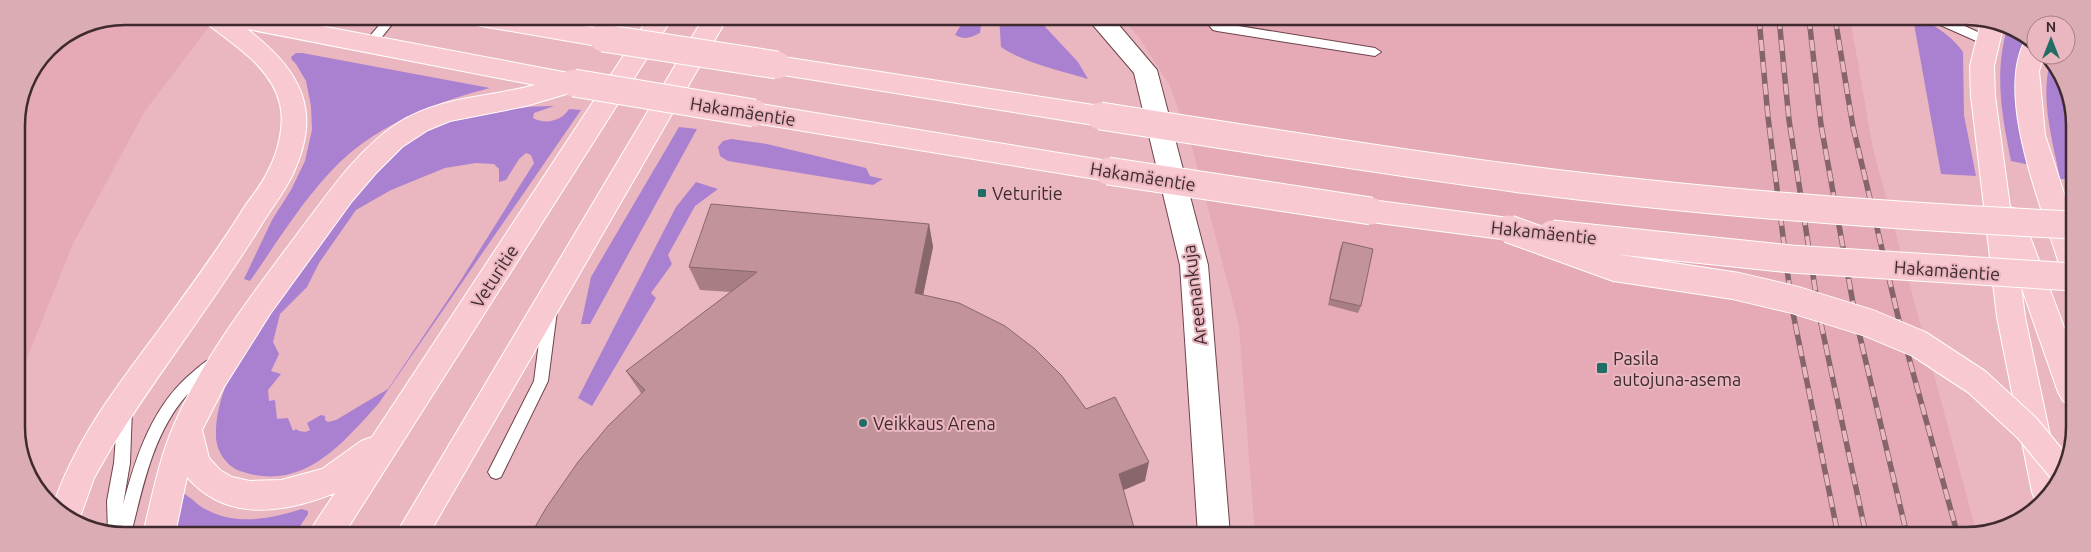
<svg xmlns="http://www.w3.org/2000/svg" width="2091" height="552" viewBox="0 0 2091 552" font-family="Ubuntu,sans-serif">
<rect width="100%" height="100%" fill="#eab7c0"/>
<path fill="#e5aab5" d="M125,16H217L145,111L73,244L18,380L16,119L25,83L48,48L84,24Z
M1121,17L1850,18L1873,149L1977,534L1972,536L1255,535L1239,326L1192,147L1169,84L1140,39Z"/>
<path fill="#a981d0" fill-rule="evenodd" d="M935,17H982L980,33C970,38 965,40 955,35L962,23Z
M999,17H1036L1078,62L1088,79C1061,71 1024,63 1001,47Z
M1913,18C1928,18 1955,39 1963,52L1964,115L1976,176L1941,174Z
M2007,29L2024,38C2010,79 2023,124 2030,165L2011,161C2002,116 1994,74 2007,29Z
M296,53H302L490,88C436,102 381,123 340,162C305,196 278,241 250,281L244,279L272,220L291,190L305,161L312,130L311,106L306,81L296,64L292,60L291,57Z
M2050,62L2073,104V179H2060C2053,142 2040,100 2050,62Z
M554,106L534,113L533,118C545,125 562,121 569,109L581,110L379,403C342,444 303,493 240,471C226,466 216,450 216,436C214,364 295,276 336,221C348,206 359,191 371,176C376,170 381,161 387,155C396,147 411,139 422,133C462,111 510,107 554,106ZM526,153L531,155L534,163L459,283L388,389L336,420L328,422L325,420V416L321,415L307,423L310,430C306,433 300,432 296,429L293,431L288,418L277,419L275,400L269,401L268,390L281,374L271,371L279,354L273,342L280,314L307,287L319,263L356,210L391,190L445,168L476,163L494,164L499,169V182L506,180L519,159Z
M679,127L697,129L590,324H581L591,277Z
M731,139L767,144L866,168L870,176L883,179L873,185L728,161L720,156L718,147L723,141Z
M696,182L718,189L695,206L668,255L672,264L651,293L656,298L592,406L578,398L676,207Z
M183,493C191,497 197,505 205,509C236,526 270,519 302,509L308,511V514L295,534H173Z"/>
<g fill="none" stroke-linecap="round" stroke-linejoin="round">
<g stroke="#6f444c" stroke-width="2">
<path id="lane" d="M386,17H398L373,48H365L363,45L365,42Z
M1202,17L1215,18L1220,23L1375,48L1381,52L1375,56L1217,31L1213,30Z
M1929,18H1947L1991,38L1993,41L1987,45L1983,44L1931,21Z
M550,305L555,307L557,311L548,381L501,477L496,479L491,477L488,472L534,381L543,311L545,307Z
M213,358L218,360L220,364L218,368C207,377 196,386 186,396C153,434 143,486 131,534H108L107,501L114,463L118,408L120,403L125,401L130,403L132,408L130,463L123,505C136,455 153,404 194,371C200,366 206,360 213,358Z"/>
</g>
<g stroke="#6f444c" stroke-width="2">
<path id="street" d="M1086,17H1112L1157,70L1208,265L1230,535H1198L1180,265L1134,73Z"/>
</g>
<g stroke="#fff" stroke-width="2">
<path id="primary" d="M201,16H268L574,74L583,77L586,83L583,89L526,106L450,121L428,130L402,147L376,173L352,201L270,314L224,387L202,430L209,458L220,470L232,477L250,481L281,480L322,469L361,441L372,437L649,17H673L344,534H310L315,523L335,493C284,513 227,523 187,477L175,534H143C152,497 159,459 174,425C205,354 255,291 301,229C330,191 357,150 398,123C438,97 489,97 535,85L247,29C274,50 303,77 306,114C308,135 301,157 292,176C283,194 270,210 260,227C213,303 158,373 111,448L94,478L79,520L53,506C74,443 114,390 153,338C183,297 213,257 240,214C248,200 260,188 267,173C278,153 285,126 280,104C271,66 233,45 205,22Z
M464,17H526L603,29L611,32L615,38L611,44L603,47L476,25L468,23Z
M704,17H728L429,534H396Z
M1982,18H1987L2003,27L1994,66L1995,96L2010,207L2019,210L2023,218L2073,351V405L2063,401L2058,392L2021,286L2025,317L2058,473L2040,504L2036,502L2032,492L1997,317L1971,96L1970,66Z
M2026,39L2036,45V55H2044L2039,71L2045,135L2073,221V275L2063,272L2059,264C2042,206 1994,95 2026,39Z
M777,56L1100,106L1109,109L1113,116L1109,123L1100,126L777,74L768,71L765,65L768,59Z
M754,103L1108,161L1117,164L1121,171L1117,178L1108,181L754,123L745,120L742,113L745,106Z
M1371,200L1509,218L1518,221L1522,229L1518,237L1509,240L1371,222L1362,219L1358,211L1362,203Z"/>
</g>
<use href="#lane" fill="#fff" fill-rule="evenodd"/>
<use href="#street" fill="#fff" fill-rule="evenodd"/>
<use href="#primary" fill="#f9c9d2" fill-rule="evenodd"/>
<g stroke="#85646b" stroke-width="5.5">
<path id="rail" d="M1759,18L1768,117L1792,308L1838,535
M1779,18L1789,120L1819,314L1866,535
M1809,18L1821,125L1856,320L1907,535
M1835,18L1853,127L1901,329L1958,536"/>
</g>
<use href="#rail" stroke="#eab7c0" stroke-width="4" stroke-dasharray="11" stroke-linecap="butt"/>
<g stroke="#fff" stroke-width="29" stroke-linecap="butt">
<path id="primary-bridge" d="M603,38L777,65
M574,83L754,113
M1100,116C1238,137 1375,160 1514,178C1700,202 1886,216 2073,225
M1108,171L1371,211
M1509,229L1617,268L1736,286L1795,300L1869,323L1919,344L1977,382L2027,428L2061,469
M1552,234L1791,259L2073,277"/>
</g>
<use href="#primary-bridge" stroke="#f9c9d2" stroke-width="27"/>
</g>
<path fill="#a87e85" d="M929,224L933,247L923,295L1086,409L1145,481L641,393L626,371L731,292L700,290L689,267Z
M1343,242L1361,306L1358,313L1328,305L1340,249Z"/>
<path fill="#88676c" d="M929,224L933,247L919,315L915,293Z
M1149,462L1145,481L1117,493L1119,474Z"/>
<path fill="#c3939b" stroke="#88676c" d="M711,204L929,224L915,293L959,303L1005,326L1035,349L1062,376L1086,409L1115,397L1149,462L1119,474L1136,535L531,534L546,508L578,462L608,426L645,390L626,371L757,272L689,267Z
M1343,242L1373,249L1361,306L1330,299Z"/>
<g fill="#226c66" stroke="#eab7c0" stroke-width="2">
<rect x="977" y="188" width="10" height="10" rx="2.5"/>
<rect x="1596" y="362" width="12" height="12" rx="2.5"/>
<circle cx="863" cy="423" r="5"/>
</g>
<g text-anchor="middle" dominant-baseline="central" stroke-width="4" stroke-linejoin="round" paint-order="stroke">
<g font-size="18" fill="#3f2b2f" stroke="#eab7c0">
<text transform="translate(743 111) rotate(9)">Hakamäentie</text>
<text transform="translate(1143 176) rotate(9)">Hakamäentie</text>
<text transform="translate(1544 232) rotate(6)">Hakamäentie</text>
<text transform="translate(1947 270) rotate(4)">Hakamäentie</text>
<text transform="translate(494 276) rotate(-57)">Veturitie</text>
<text transform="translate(1194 295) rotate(-97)">Areenankuja</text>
</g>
<g font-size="18" fill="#3f2b2f" stroke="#eab7c0" text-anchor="start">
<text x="992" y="193">Veturitie</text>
<text x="1613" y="358">Pasila<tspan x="1613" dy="21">autojuna-asema</tspan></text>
<text x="873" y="423">Veikkaus Arena</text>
</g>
</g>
<path d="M0 0H2091V552H0ZM125 25H1966A100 100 0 0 1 2066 125V427A100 100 0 0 1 1966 527H125A100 100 0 0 1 25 427V125A100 100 0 0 1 125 25Z" fill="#dcacb4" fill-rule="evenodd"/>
<path fill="none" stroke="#3f2b2f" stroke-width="2.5" d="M125 25H1966A100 100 0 0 1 2066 125V427A100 100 0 0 1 1966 527H125A100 100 0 0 1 25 427V125A100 100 0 0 1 125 25Z"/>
<g transform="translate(2051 40)"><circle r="24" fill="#eab7c0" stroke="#a67f86"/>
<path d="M0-4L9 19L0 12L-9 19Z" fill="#226c66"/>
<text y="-8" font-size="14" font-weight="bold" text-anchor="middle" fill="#3f2b2f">N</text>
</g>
</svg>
